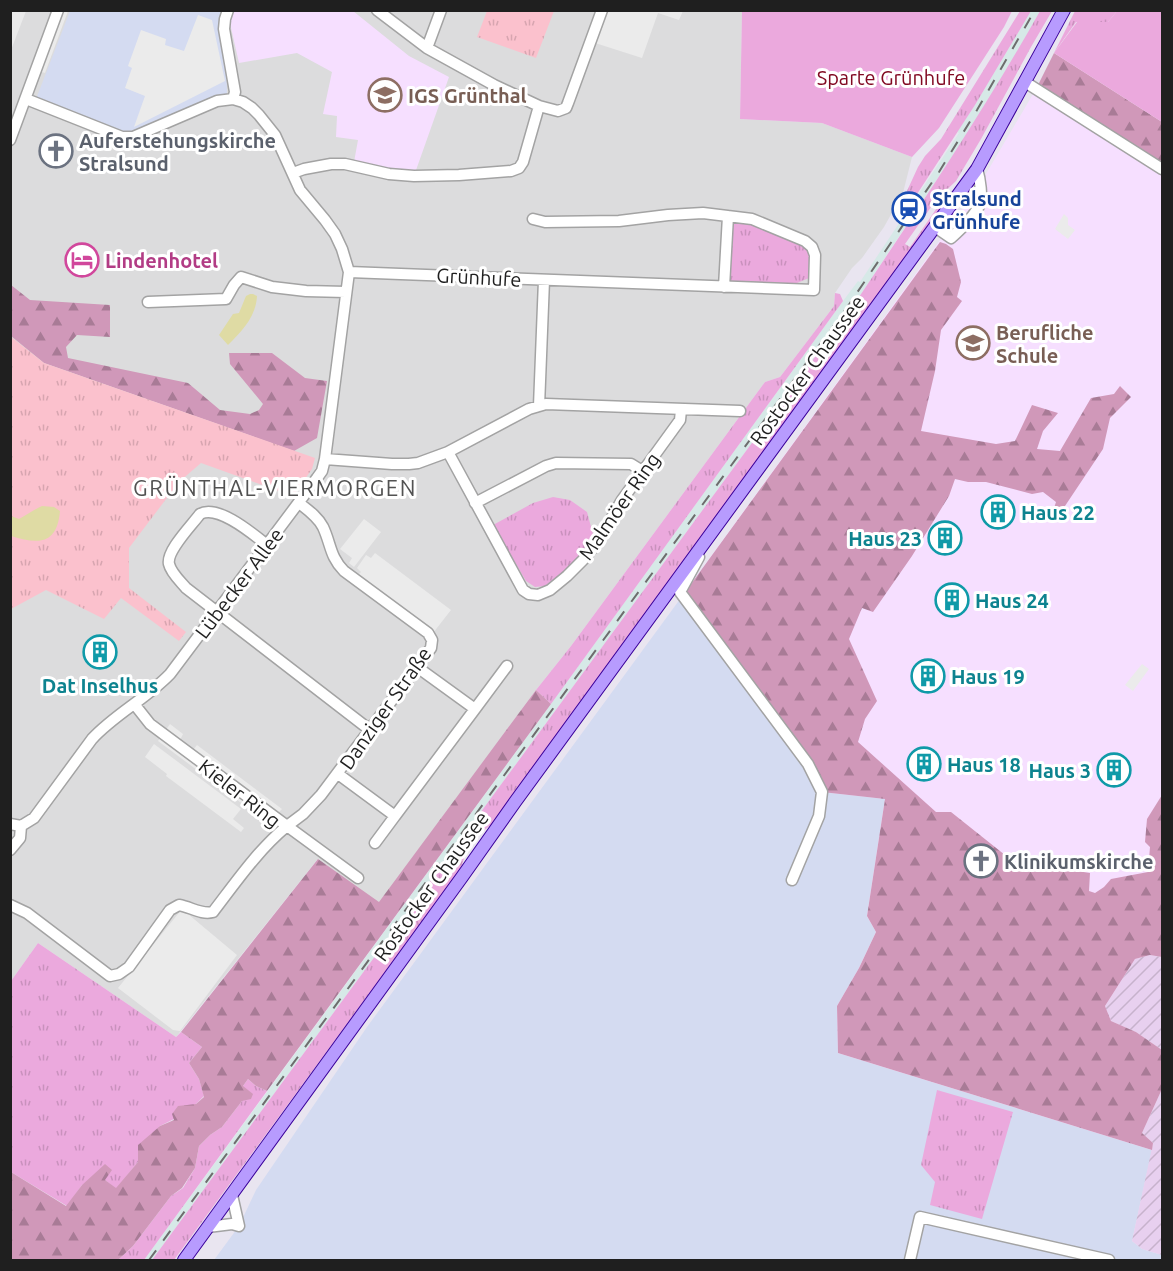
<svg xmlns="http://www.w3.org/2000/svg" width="1173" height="1271" viewBox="0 0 1173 1271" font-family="Ubuntu,sans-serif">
<defs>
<pattern id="farmland-furrows" width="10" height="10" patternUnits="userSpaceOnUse" patternTransform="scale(1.5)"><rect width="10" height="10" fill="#e8d0ef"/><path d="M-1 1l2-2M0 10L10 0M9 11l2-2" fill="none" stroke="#c7b2cc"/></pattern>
<pattern id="grass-tufts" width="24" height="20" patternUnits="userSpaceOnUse" patternTransform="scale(1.5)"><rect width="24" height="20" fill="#eba9dd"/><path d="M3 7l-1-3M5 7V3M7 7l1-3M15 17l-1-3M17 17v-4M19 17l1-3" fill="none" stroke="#c991bd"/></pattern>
<pattern id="forest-firs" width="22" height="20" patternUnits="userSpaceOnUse" patternTransform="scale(1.5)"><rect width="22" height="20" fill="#d098b9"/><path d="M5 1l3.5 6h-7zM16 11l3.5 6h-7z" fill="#a87b96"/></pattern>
<pattern id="park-tufts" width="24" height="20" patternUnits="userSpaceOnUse" patternTransform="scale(1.5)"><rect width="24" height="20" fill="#fbc1cd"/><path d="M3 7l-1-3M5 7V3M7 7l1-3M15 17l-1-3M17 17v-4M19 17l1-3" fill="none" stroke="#d7a5b0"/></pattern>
</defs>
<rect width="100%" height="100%" fill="#e9e5f0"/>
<path fill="#dcdcdd" d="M11,11H742L740,119L822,123L912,157L903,193L884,227L862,258L852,268L835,293L834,306L780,377L765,382L571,646L536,690L379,903L317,860L176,1037L38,943L11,981Z"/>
<path fill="#d4dbf1" d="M70,11H223L218,27L226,51L227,94L126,134L36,99Z
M683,595L885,799L867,916L876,932L859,968L838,1053L1152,1150L1132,1241L1142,1249L1162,1255V1260H214L239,1226L256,1190L367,1027Z"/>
<path fill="#f6dfff" d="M234,11H353L409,56L449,77L415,173L402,172L354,162L358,140L336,137L337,116L323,114L332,72L297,53L239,63L229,19Z
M1036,89L1162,169V957L1150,955L1111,1021L1136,1032L1162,1050V1089L1142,1133L1153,1143L1152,1150L838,1053L837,1006L859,968L876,932L867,916L885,799L822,792L683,595L977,189Z"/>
<path fill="#d6e9e7" d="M1031,11H1040L1015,56L967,134L859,297L152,1260H144L551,704L843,301L858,281L860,282L959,133L957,132L975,105Z"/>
<path fill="url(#farmland-furrows)" d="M1150,955L1162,957V1050L1136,1032L1111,1021L1105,1006L1135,959Z
M1162,1089V1255L1142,1249L1132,1241L1153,1143L1142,1133Z"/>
<path fill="url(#grass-tufts)" d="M1020,11H1031L975,105L908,208L901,204L918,167L925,156L941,139Z
M1040,11H1052L1031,47L981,139L956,181L936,200L905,244L910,247L941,202L944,204L496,821L478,835L467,849L461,868L174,1260H152L859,297C922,203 985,109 1040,11Z
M1075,11H1117L1108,22H1076L1054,53Z
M748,221C763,227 806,241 812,255C815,262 812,272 809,278L790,286L729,282L727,265L734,222Z
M835,293L840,294L843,301L551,704L536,690L571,646L765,382L780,377L834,306Z
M553,497L570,500L587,512L593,534L590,543L565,571L545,586L535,587L526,581L493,525L533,503Z
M38,943L176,1037L181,1032L202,1047L189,1063L199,1079L204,1096L196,1104L174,1119L160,1126L138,1162L116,1189L105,1180L82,1185L67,1206L11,1172V981Z
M248,1079L256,1086L267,1091L144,1260H118L133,1246L171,1196L183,1188L195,1168L199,1146L210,1135L222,1127L242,1101L243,1086Z
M937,1090L1013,1112L982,1219L930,1205L935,1182L921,1165Z"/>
<path fill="url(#forest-firs)" d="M1054,53L1162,122V169L1036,89Z
M940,242L946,244L953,249L961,282L957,297L962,301L941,330L935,371L921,431L996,444L1015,441L1032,405L1058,413L1043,431L1037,449L1060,451L1091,398L1114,394L1120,386L1131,397L1110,418L1103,449L1061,512L1054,508L1056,502L1043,492L1032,494L986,482H968L955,479L949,496L912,556L873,612L862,608L849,639L877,701L865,719L858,742L936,812H951L1015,863L1038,865L1090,873L1089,891L1095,893L1104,887L1111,879L1148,872L1150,847L1145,842L1147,819L1162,795V957L1150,955L1135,959L1105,1006L1111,1021L1136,1032L1162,1050V1089L1142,1133L1153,1143L1152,1150L838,1053L837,1006L859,968L876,932L867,916L885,799L822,792L683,595Z
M11,285L30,300L110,305V337L77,335L66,347L68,358L188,383L220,410L250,414L259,410L263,404L230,364L229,353H272L305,378L327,381L317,438L294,451L44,363L11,336Z
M536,690L551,704L267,1091L256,1086L248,1079L243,1086L253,1094L251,1099L242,1101L222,1127L210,1135L199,1146L195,1168L182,1188L171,1196L133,1246L118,1260H11V1172L66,1206L82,1185L105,1164L112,1170L105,1180L116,1188L138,1162V1145L160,1126L174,1120L172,1114L178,1106L196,1104L204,1097L199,1079L189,1063L202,1047L181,1032L318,859L379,902Z"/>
<path fill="url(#park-tufts)" d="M487,11H554L536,58L477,37Z
M10,336L44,363L315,458L312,469L293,496L201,463L179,482L129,548V588L186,632L179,641L121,598L104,619L46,590L11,609Z"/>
<path fill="#eba9dd" d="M742,11V10L1012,11L1004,27L939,128L912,157L822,123L740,119Z
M1117,11H1162V122L1054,53L1077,22H1108Z"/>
<path fill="#ebebeb" d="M11,10L26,11L11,50L10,11Z
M60,11H68L45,73L38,71Z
M602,11H683L679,20L658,13L642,58L592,42Z
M198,15L212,20L225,81L134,127L145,96L125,88L132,68L128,66L141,30L166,39L165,45L184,51Z
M1064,214L1068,218V225L1075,230L1068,239L1055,229Z
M364,519L381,532L354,567L349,563L352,558L340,549Z
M375,553L451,610L433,633L357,576L361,572L357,568L366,555L371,558Z
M1142,664L1149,669L1133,691L1125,685Z
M170,724L183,734L180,740L193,750L197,745L282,809L278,813L252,794L244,805L158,741Z
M154,744L241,809L233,819L244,828L241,832L166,776L167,774L145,757Z
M182,909L237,955L180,1031L173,1030L118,988Z"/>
<path fill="#dfdba4" d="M250,294H253L257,296C256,317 242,331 228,345L219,335L233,314L239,313L246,296Z
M42,506L54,507L60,511C57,546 37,544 11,536V516L19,519C27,515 33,510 42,506Z"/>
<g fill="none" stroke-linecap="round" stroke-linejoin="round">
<g stroke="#a3a3a3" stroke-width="13">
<path id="minor" d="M228,10L225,19L224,29L235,92L233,99
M377,10L427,48L494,85L539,106L558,111L566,108L568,103L602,10
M427,48L441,10
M1025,82L1162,169
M10,140L58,10
M293,173L304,169L331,164H345L389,174L414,176L459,175L511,171L519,168L523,162L539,106
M935,227L951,238C961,229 973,218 979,206C983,197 980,178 977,169
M349,272L814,290L815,255L812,247L805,241L752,219L703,213L668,215L619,221L545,222L533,219
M724,287L728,216
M148,302L226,299L234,285L241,277L272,287L306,291L346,292
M539,406L544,280
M448,452L523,590L529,594L538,595L550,590L567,576L583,560L599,540L622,500L680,420L681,410
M325,459L392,464H409L418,463L448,452L529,409L546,404L740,411
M299,503C308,510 318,517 323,527C331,544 330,557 344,571L428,633L432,640L431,648L321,795L303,814L287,826L358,878
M475,503L546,466L556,463L631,464L644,472
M267,545C253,534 218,504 200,514C192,525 166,551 169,564C171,573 181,582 186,588L370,730
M699,557L680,592L808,764L822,792L819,816L792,880
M475,709L507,666
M338,774L395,816L475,709L417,667
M10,824L21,826L34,818L92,739C115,714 146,699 170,674L317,478L322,471L325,459L349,272L342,249L335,234L325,220L300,190L275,135L259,115L252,108L243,102L233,99L217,101L133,137H122L26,99
M375,843L395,816
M10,850L20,838L21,826
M10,905L27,913L110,976L119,974L129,967L170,910L179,905C191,907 201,915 213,912C236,882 258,850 287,826L150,724L135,705
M208,1227L232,1224L239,1226L232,1195
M910,1260L920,1217L1109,1260"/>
</g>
<g stroke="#3a009a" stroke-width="14">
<path id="major" d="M184,1260L462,877L515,802L977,169L1064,10"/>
</g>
<use href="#minor" stroke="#fff" stroke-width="10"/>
<use href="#major" stroke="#b79bfe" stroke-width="12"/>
<path stroke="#6d6d6d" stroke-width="2" stroke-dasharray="12 12" stroke-linecap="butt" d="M149,1260L848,306L939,172L977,110L1035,10"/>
</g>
<defs>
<g id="school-ring" transform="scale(1.725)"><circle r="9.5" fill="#fff" stroke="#8d6e63" stroke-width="1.5"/><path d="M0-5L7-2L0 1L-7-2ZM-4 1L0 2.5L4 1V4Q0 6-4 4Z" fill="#8d6e63"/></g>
<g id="church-ring" transform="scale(1.725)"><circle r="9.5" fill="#fff" stroke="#6b7280" stroke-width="1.5"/><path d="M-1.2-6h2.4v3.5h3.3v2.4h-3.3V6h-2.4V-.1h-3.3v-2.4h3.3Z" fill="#6b7280"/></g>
<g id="station-ring" transform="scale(1.725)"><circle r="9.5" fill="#fff" stroke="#1a4fb4" stroke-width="1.5"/><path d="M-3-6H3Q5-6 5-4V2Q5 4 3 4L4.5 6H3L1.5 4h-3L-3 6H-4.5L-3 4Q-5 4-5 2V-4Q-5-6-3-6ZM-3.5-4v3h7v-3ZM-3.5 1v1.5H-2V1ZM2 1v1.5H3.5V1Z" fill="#1a4fb4"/></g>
<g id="hotel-ring" transform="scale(1.725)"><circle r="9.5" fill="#fff" stroke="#d1479c" stroke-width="1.5"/><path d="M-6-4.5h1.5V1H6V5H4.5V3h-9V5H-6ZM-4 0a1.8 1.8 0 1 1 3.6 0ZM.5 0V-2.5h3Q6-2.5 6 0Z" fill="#d1479c"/></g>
<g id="building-ring" transform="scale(1.725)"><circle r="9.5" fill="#fff" stroke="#0f9aa8" stroke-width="1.5"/><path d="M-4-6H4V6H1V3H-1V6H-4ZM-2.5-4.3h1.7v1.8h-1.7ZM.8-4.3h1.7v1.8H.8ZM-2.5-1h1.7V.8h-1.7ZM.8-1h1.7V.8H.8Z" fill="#0f9aa8"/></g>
</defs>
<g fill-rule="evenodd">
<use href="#school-ring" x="385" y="95"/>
<use href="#church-ring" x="56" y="151"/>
<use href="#station-ring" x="909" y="209"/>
<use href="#hotel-ring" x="82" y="260"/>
<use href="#school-ring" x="973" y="343"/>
<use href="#building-ring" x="998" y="512"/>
<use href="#building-ring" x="945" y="538"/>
<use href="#building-ring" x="952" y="600"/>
<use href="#building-ring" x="100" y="652"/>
<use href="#building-ring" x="928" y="676"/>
<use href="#building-ring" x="924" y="764"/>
<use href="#building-ring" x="1114" y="770"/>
<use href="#church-ring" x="981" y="861"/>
</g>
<g text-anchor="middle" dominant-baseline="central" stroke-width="6" stroke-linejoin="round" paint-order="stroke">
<g font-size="20" fill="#810922" stroke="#fff">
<text x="891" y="77">Sparte Grünhufe</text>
</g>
<g font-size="20" font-weight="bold" fill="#785e54" stroke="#fff" text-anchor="start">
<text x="408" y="95">IGS Grünthal</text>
<text x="996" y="332">Berufliche<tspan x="996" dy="23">Schule</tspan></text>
</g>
<g font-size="20" font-weight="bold" fill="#5b616d" stroke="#fff" text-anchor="start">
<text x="79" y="140">Auferstehungskirche<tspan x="79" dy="23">Stralsund</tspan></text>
<text x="1004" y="861">Klinikumskirche</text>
</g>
<g font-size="20" font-weight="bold" fill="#164399" stroke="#fff" text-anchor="start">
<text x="932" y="198">Stralsund<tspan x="932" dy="23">Grünhufe</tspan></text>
</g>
<g font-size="20" font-weight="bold" fill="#b23c85" stroke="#fff" text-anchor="start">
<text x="105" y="260">Lindenhotel</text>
</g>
<g font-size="20" fill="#1f1f1f" stroke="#fff">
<text transform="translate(479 277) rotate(3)">Grünhufe</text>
<text transform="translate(807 370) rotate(-54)">Rostocker Chaussee</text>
<text transform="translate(619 506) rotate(-55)">Malmöer Ring</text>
<text transform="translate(239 583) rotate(-53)">Lübecker Allee</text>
<text transform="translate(385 708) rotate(-55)">Danziger Straße</text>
<text transform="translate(240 793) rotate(38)">Kieler Ring</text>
<text transform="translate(431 886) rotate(-54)">Rostocker Chaussee</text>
</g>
<g font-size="20" font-weight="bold" fill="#0d838f" stroke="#fff" text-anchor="start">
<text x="1021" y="512">Haus 22</text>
<text x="922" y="538" text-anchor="end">Haus 23</text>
<text x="975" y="600">Haus 24</text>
<text x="951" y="676">Haus 19</text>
<text x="100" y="685" text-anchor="middle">Dat Inselhus</text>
<text x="947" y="764">Haus 18</text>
<text x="1091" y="770" text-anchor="end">Haus 3</text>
</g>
<g font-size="22" letter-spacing="1.5" fill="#525252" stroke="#fff">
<text x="275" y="487">GRÜNTHAL-VIERMORGEN</text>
</g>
</g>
<rect width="1173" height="1271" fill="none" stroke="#1f1f1f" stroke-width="24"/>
</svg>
